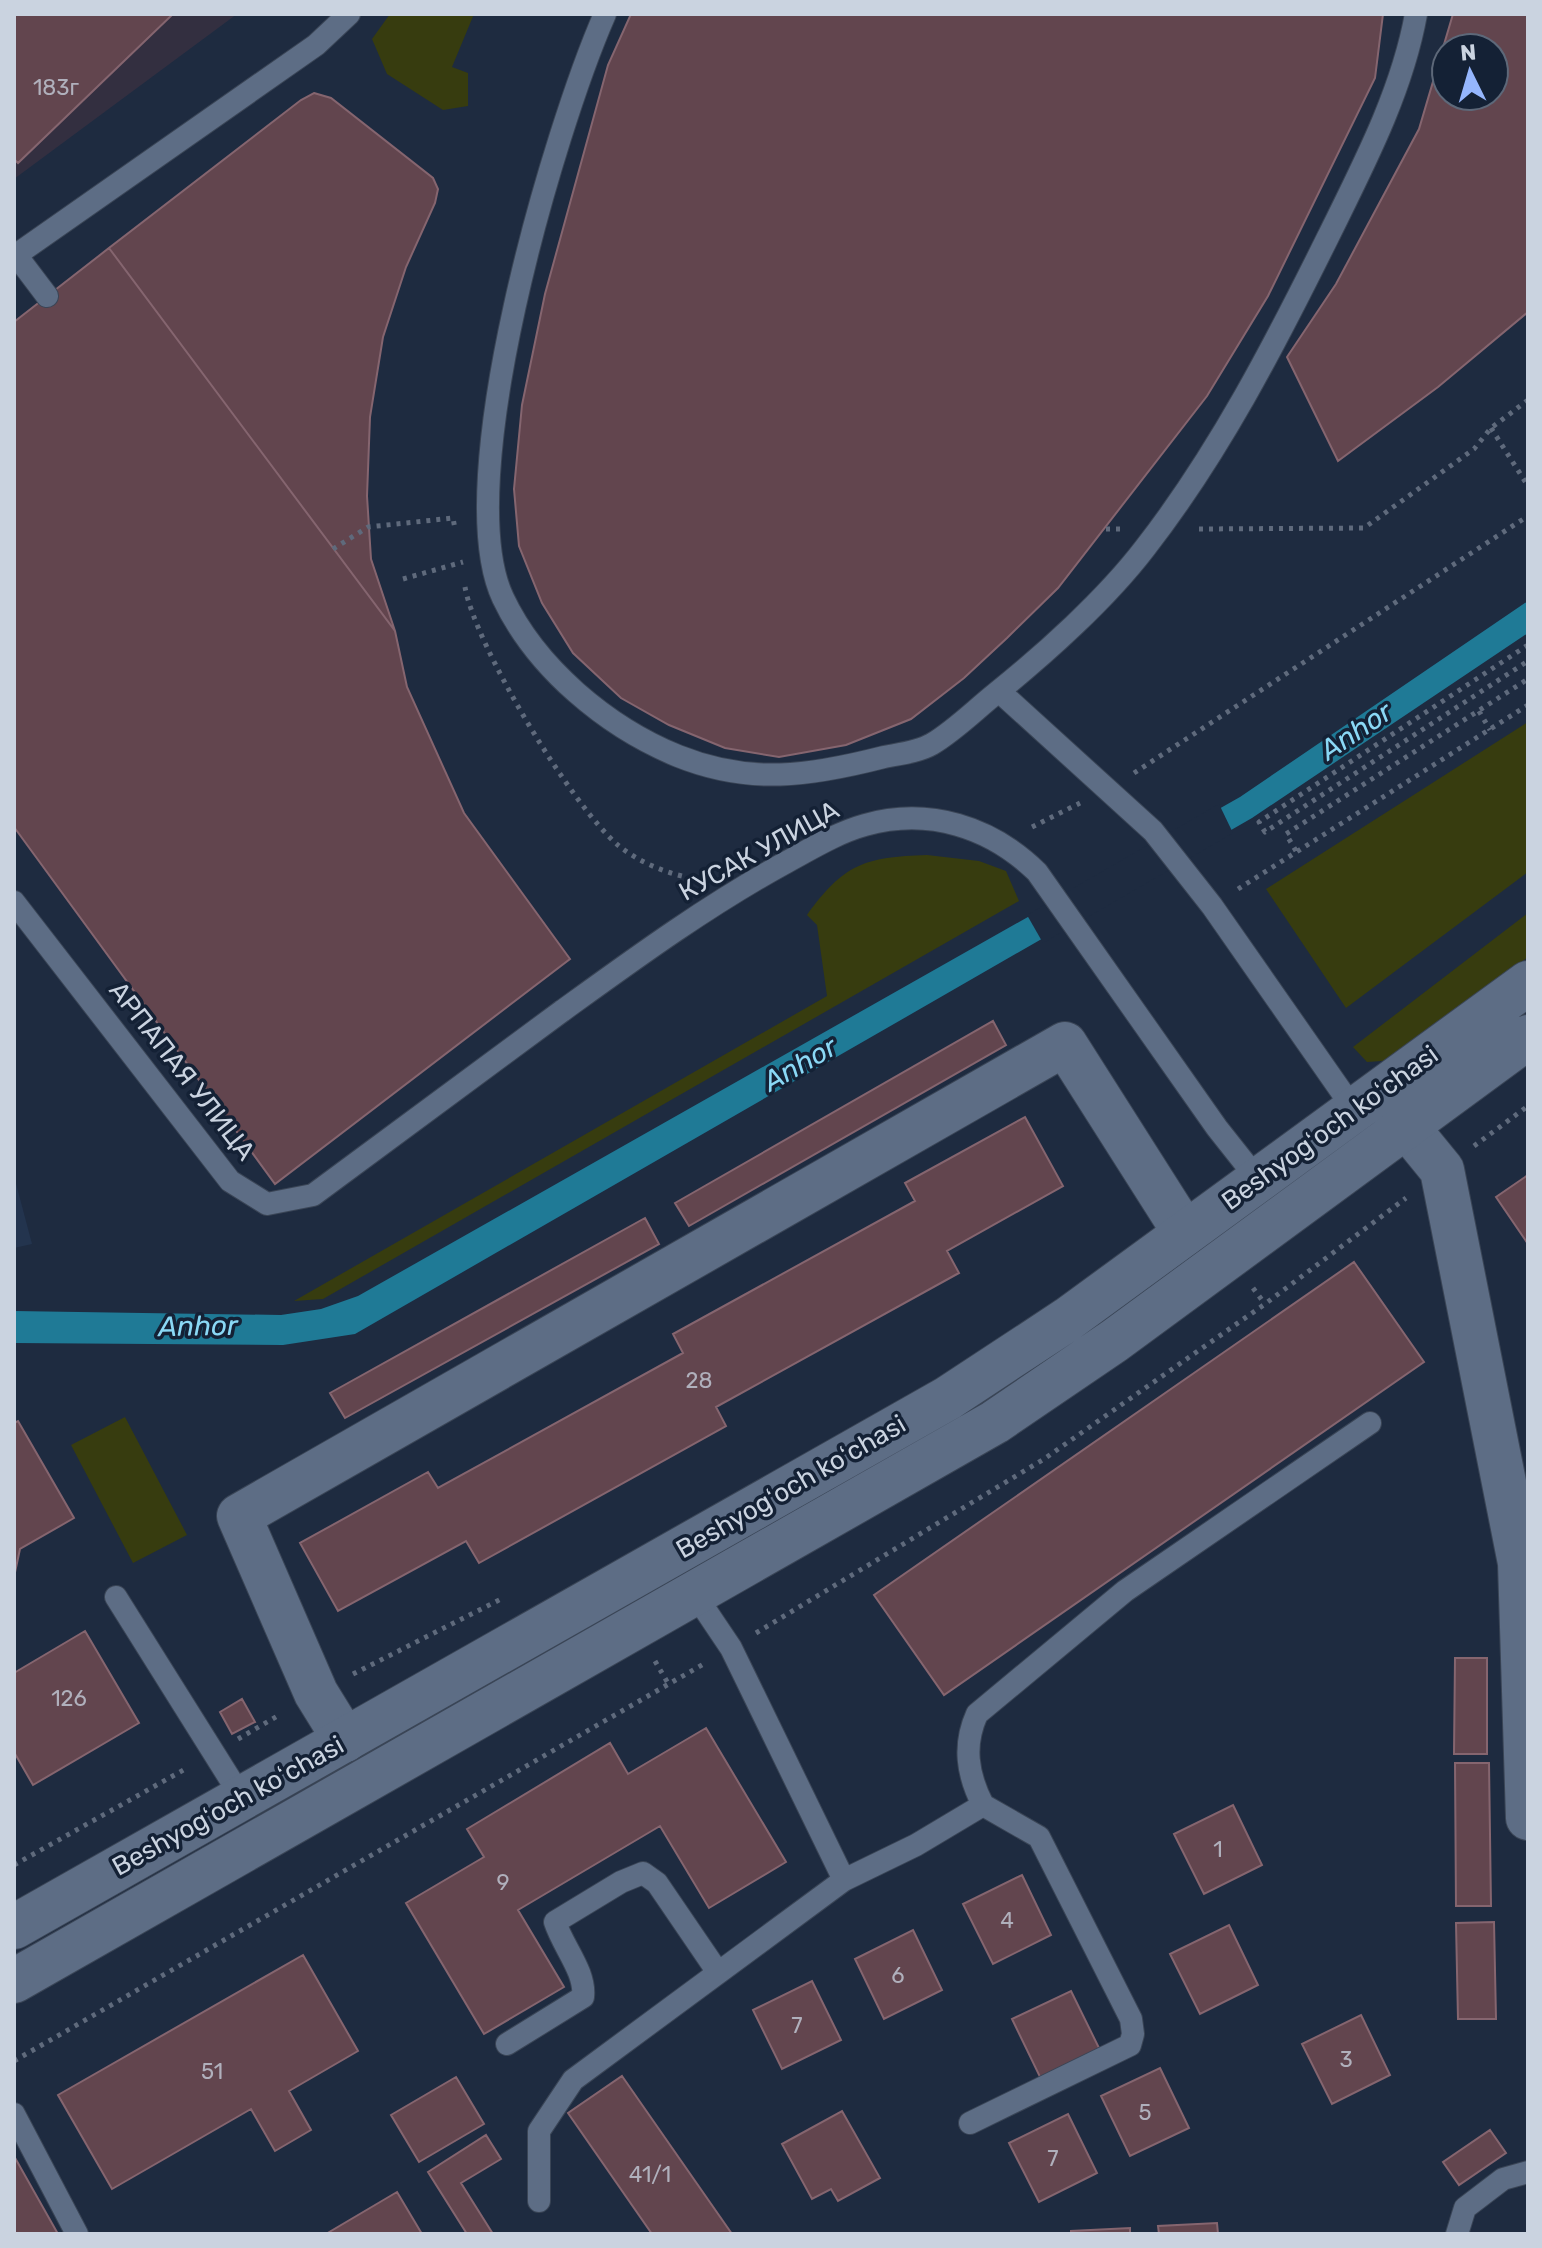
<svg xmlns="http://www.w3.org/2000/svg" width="1542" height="2248" viewBox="0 0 1542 2248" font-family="Rubik,sans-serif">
<rect width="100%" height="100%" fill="#1e2b40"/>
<path fill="#23344e" d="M14,1176L32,1244L14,1248Z"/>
<path fill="#332f40" d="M14,14H237L14,179Z"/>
<path fill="#373c0f" d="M390,14H474L452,67L468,73V106L443,110L387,74L372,39Z
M1528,722V872L1346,1008L1266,889Z
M927,855L979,861L1006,871L1019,901L323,1299L294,1301L827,996L817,925L807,915C844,864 864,857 927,855Z
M1528,913V957L1396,1060L1367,1062L1353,1047Z
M125,1417L187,1535L133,1563L71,1445Z"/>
<path fill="#1f7a96" d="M1528,601V633L1252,818L355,1334L283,1345L14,1343V1311L281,1315L321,1309L358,1296L1240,797Z"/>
<path fill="#1e2b40" d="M1219,804L1233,833L1043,943L1027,915Z"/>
<path fill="#62454e" stroke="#85656f" stroke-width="2" fill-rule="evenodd" d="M14,14H173L18,163L14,159Z
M631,14H1383L1375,78L1268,296L1207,396L1058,588L1007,638L964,678L911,719L846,745L779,757L725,748L669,725L621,698L573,653L542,603L519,546L514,489L522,405L545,294L608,65Z
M1453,14H1528V312L1438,387L1338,461L1287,357L1336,284L1419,129ZM1446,48H1494V96H1446Z
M314,93L331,98L433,178L438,189L435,203L406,267L383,337L370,417L367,496L371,559L395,631L109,248L301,100Z
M109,248L395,631L407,687L464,813L570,959L275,1184L14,827V322Z
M993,1021L1006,1045L689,1226L675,1203Z
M1025,1117L1063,1186L947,1251L959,1273L716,1407L726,1426L479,1563L466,1541L338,1611L300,1543L428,1472L438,1488L683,1353L673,1334L915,1201L905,1183Z
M1528,1175V1244L1496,1197Z
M645,1218L659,1244L345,1418L330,1393Z
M1354,1262L1424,1362L944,1695L874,1595Z
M18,1421L74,1518L20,1549L14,1577V1423Z
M85,1631L139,1723L33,1785L14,1752V1673Z
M1455,1658H1487V1754H1454Z
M242,1699L255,1722L232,1734L220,1712Z
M706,1728L786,1862L709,1908L660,1826L518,1910L564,1987L484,2034L406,1903L484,1857L467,1829L610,1743L628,1774Z
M1455,1763H1489L1491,1906H1456Z
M1233,1805L1262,1865L1204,1894L1174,1834Z
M1022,1875L1051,1935L993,1964L963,1904Z
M1494,1922L1496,2019H1458L1456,1923Z
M1229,1925L1258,1985L1200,2014L1170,1954Z
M913,1930L942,1990L884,2019L855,1959Z
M303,1955L358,2051L289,2091L311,2130L275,2151L251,2109L112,2189L58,2095Z
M812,1981L841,2040L782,2069L753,2010Z
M1071,1991L1100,2050L1041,2079L1012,2019Z
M1361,2015L1390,2075L1332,2104L1302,2044Z
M1160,2068L1189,2128L1130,2156L1101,2096Z
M622,2076L732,2234H652L568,2113Z
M456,2077L484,2124L419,2162L391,2115Z
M842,2111L880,2178L838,2201L831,2189L812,2199L782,2144Z
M1068,2114L1097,2173L1039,2202L1009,2143Z
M1490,2130L1506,2153L1459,2185L1443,2162Z
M486,2135L501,2159L461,2183L493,2234H467L428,2172Z
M14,2156L58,2234H14Z
M397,2192L422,2234H326Z
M1217,2223L1218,2234H1159L1158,2226Z
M1130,2228V2234H1071V2231Z"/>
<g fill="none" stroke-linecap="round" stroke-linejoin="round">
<g stroke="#3a4556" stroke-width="24">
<path id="lane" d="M605,14C554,130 449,484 503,598C536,668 607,727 678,756C750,785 810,776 884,757C899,754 918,752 932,744C954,731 974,711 995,694C1045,654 1106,599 1145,548C1219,453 1275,344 1328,237C1363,166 1402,92 1416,14
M47,296L16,255L316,45L349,14
M999,691L1153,831L1212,906L1355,1111
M14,902L230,1181L267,1204L313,1195C396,1133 479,1072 562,1011C634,959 705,907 783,864C809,850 836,833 865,825C929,807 991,827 1037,872L1217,1128L1259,1181
M694,1593L731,1648L844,1880
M116,1597L242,1798
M983,1805C967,1774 963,1745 977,1714L1125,1591L1370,1423
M507,2044L583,1997C586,1972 563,1947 555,1922L621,1882L643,1873L657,1883L717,1971
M14,2114L77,2234
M539,2201V2131L573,2080L844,1880L916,1845L983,1805L1039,1837L1131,2019L1133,2034L1130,2045L970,2123
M1457,2234L1465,2208L1503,2179L1528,2172"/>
</g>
<g stroke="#3a4556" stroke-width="46">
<path id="street" d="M1384,1099L1442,1170L1520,1563L1528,1818
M345,1740L316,1693L239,1516L1065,1044L1185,1233"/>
</g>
<g stroke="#3a4556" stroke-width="46">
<path id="secondary" d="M14,1927L948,1398L1068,1319L1528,983
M14,1981L995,1422L1114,1341L1528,1037"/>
</g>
<path stroke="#5f6a7c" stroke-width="5" stroke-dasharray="4 6" stroke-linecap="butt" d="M1491,428L1528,486
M1106,529H1121
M1199,529L1364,528L1474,449L1491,428L1528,400
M333,549L368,527L453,518L455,529
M403,579L463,562
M465,587C475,645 572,807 619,846C640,863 670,875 697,879
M1528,645L1259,822L1265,832L1528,661
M1479,711L1490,730
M1134,773L1528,516
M1032,827L1080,803
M1296,851L1286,834L1528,679
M1238,889L1528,705
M1474,1146L1528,1106
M1253,1288L1265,1304
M756,1633L1044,1459L1265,1304L1406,1198
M655,1661L669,1685
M353,1674L501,1599
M238,1739L281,1714
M14,1865L187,1768
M14,2061L707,1662"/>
<use href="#lane" stroke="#5d6d85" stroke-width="22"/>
<use href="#street" stroke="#5d6d85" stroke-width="44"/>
<use href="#secondary" stroke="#5d6d85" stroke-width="44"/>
</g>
<g text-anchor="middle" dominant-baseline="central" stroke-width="7" stroke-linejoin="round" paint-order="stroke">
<g font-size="22" fill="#b0b0bc">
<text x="56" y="87">183г</text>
<text x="699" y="1380">28</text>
<text x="69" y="1698">126</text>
<text x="1218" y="1849">1</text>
<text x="503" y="1882">9</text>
<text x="1007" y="1920">4</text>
<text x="898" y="1975">6</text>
<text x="797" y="2025">7</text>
<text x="1346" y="2059">3</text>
<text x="212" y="2071">51</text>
<text x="1145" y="2112">5</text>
<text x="1053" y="2158">7</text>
<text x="650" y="2174">41/1</text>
</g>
<g font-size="26" fill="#cad3e0" stroke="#142135">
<text transform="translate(759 851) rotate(-29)">КУСАК УЛИЦА</text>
<text transform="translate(182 1071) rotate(52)">АРПАПАЯ УЛИЦА</text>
<text transform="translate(1330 1128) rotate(-36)">Beshyogʻoch koʻchasi</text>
<text transform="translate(791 1487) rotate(-30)">Beshyogʻoch koʻchasi</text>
<text transform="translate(228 1806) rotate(-29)">Beshyogʻoch koʻchasi</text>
</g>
<g font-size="28" font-style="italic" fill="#8ad8f5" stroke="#142135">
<text transform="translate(1356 731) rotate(-34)">Anhor</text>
<text transform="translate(800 1064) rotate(-30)">Anhor</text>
<text transform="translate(198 1326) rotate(-1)">Anhor</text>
</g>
</g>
<rect width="1542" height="2248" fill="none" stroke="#cad3e0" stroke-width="32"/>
<g transform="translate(1470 72) rotate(355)"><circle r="38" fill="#142135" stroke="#5d6879" stroke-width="2"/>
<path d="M0-6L14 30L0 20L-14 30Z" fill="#95b6fd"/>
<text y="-12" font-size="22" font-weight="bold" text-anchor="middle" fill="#cad3e0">N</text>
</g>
</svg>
